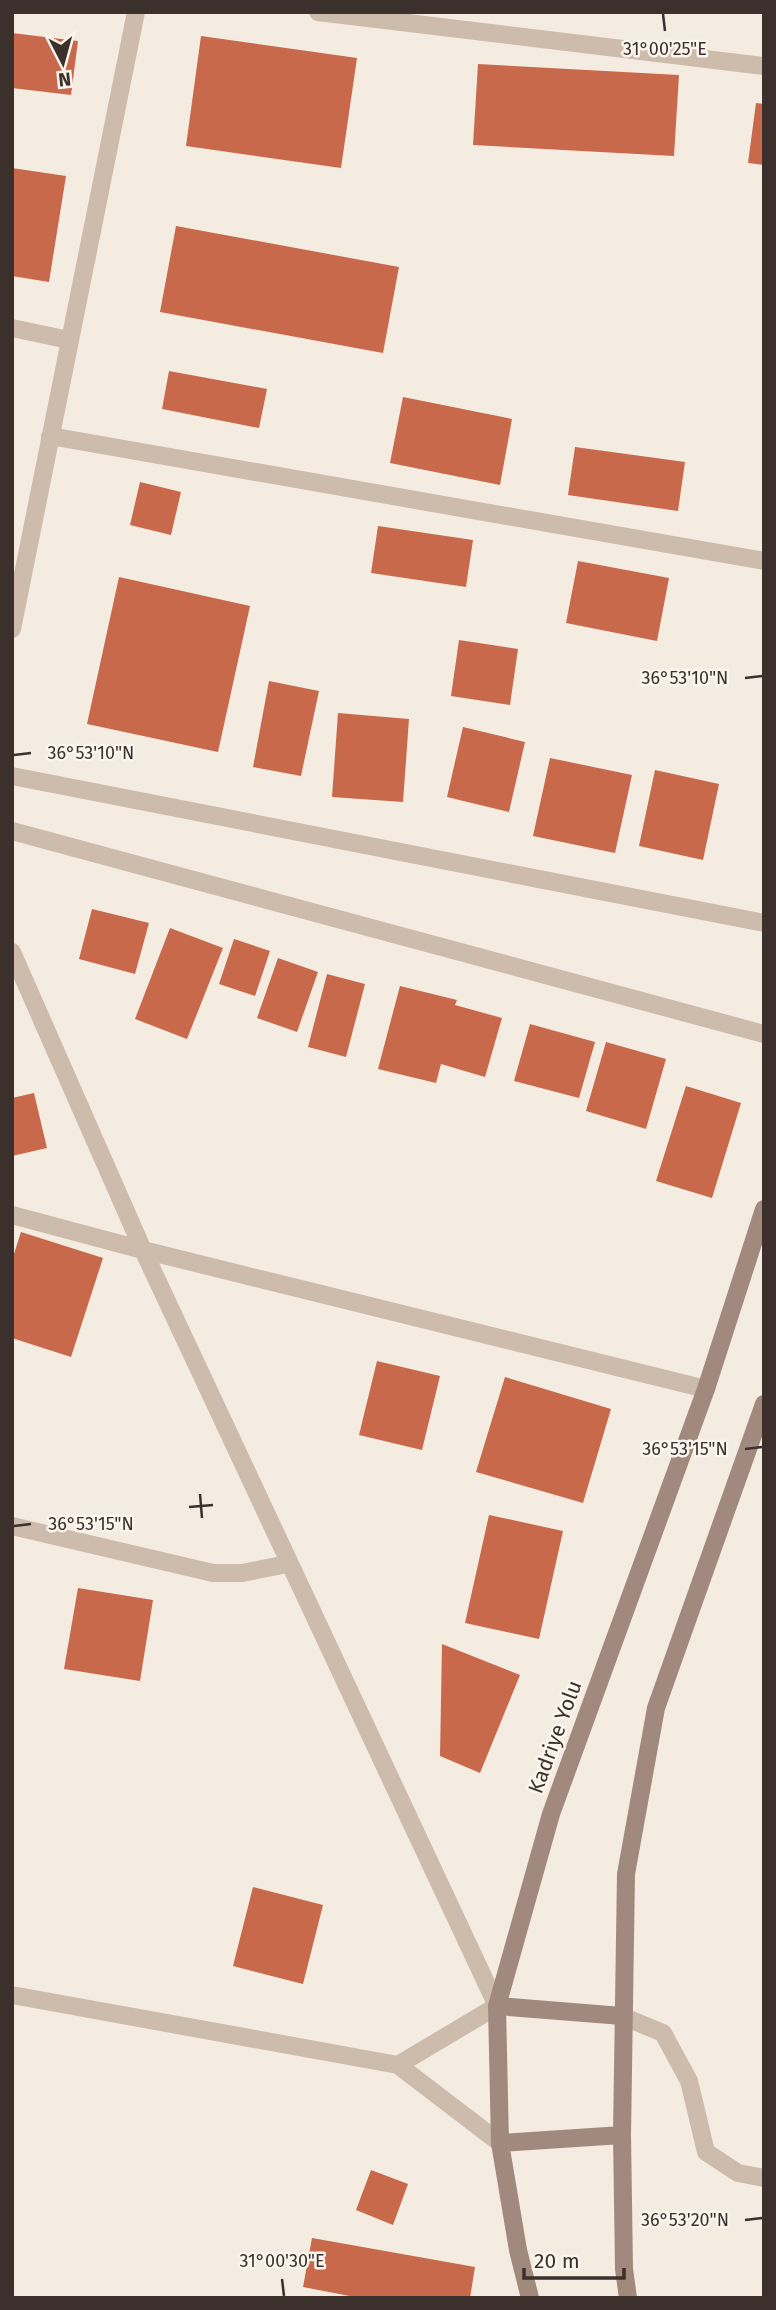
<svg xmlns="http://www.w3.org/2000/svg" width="776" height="2310" viewBox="0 0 776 2310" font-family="'Fira Sans',sans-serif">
<rect width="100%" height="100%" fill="#f4ebe1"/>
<path fill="#c8694b" d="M12,33L78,41L71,95L12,88Z
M201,36L357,58L341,168L186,146Z
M478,64L679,75L674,156L473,145Z
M756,103L764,104V165L748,163Z
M12,168L66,176L49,282L12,276Z
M176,226L399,267L383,353L160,312Z
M169,371L267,389L259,428L162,409Z
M403,397L512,419L500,485L390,463Z
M575,447L685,462L678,511L568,495Z
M140,482L181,492L171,535L130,525Z
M378,526L473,540L466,587L371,573Z
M578,561L669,578L657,641L566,623Z
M119,577L250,606L218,752L87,724Z
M459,640L518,649L510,705L451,696Z
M269,681L319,691L301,776L253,767Z
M338,713L409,719L403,802L332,797Z
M463,727L525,742L509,812L447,797Z
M550,758L632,775L615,853L533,836Z
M655,770L719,784L703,860L639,846Z
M92,909L149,923L135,974L79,959Z
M170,928L223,948L187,1039L135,1019Z
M234,939L270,951L255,996L219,984Z
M278,958L318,972L297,1032L257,1018Z
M327,974L365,984L346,1057L308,1047Z
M400,986L457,1000L455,1005L502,1018L485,1077L441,1064L436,1083L378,1069Z
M530,1024L595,1042L579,1098L514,1081Z
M606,1042L666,1059L646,1129L586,1111Z
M686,1086L741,1103L712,1198L656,1181Z
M34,1093L47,1148L12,1156V1098Z
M21,1232L103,1258L71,1357L12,1338V1260Z
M377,1361L440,1376L422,1450L359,1435Z
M505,1377L611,1409L583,1503L476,1472Z
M489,1515L563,1531L539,1639L465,1623Z
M78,1588L153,1600L140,1681L64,1669Z
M442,1644L520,1675L480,1773L440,1756Z
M253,1887L323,1905L303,1984L233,1966Z
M371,2170L408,2184L393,2225L356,2210Z
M312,2238L475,2267L470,2298H360L303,2287Z"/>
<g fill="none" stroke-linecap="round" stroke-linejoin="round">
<path stroke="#cdbbac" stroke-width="18" d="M622,2016L663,2033L689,2081L706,2152L738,2173L764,2178"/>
<path stroke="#cdbbac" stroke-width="18" d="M318,12L764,66
M12,328L69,340
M50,436L764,561
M12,629L136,12
M12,776L764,923
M12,831L764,1034
M12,952L143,1250L497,2006L398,2065
M12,1215L143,1250L706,1389
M12,1526L213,1573H242L287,1564
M12,1995L398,2065L500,2143"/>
<path stroke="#a18a7d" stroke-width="18" d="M497,2006L622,2016
M500,2143L622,2135
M530,2298L518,2250L500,2143L497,2006L551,1814L706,1389L764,1209
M628,2298L624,2269L622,2135L626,1874L656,1708L764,1404"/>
</g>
<path fill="none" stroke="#3b302b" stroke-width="2.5" d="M663,14L665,31M745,678L762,676M14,755L31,753M745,1449L762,1447M200,1494L202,1518M189,1507L213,1505M14,1526L31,1524M745,2220L762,2218M282,2279L284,2296"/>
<g text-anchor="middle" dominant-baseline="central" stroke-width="5" stroke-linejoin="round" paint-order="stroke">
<g font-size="21" fill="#3b302b" stroke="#fbf5ee">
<text transform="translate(555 1737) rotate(-70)">Kadriye Yolu</text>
</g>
</g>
<g font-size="18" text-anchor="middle" fill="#3b302b" stroke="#fbf5ee" stroke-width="5" stroke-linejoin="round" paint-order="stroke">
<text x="665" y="55">31°00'25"E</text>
<text x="685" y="684">36°53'10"N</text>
<text x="91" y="759">36°53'10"N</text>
<text x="685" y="1455">36°53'15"N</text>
<text x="91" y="1530">36°53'15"N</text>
<text x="685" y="2226">36°53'20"N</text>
<text x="282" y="2267">31°00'30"E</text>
</g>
<rect width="776" height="2310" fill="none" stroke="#3b302b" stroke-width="28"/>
<g transform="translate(63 63) rotate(174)" stroke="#fbf5ee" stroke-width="5" paint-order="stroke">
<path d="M0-5L12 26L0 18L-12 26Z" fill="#3b302b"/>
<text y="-10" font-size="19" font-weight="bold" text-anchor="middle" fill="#3b302b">N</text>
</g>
<path d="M524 2268v10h100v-10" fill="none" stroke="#3b302b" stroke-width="3.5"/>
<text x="534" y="2268" font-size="21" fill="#3b302b" stroke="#fbf5ee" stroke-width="5" paint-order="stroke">20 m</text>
</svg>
